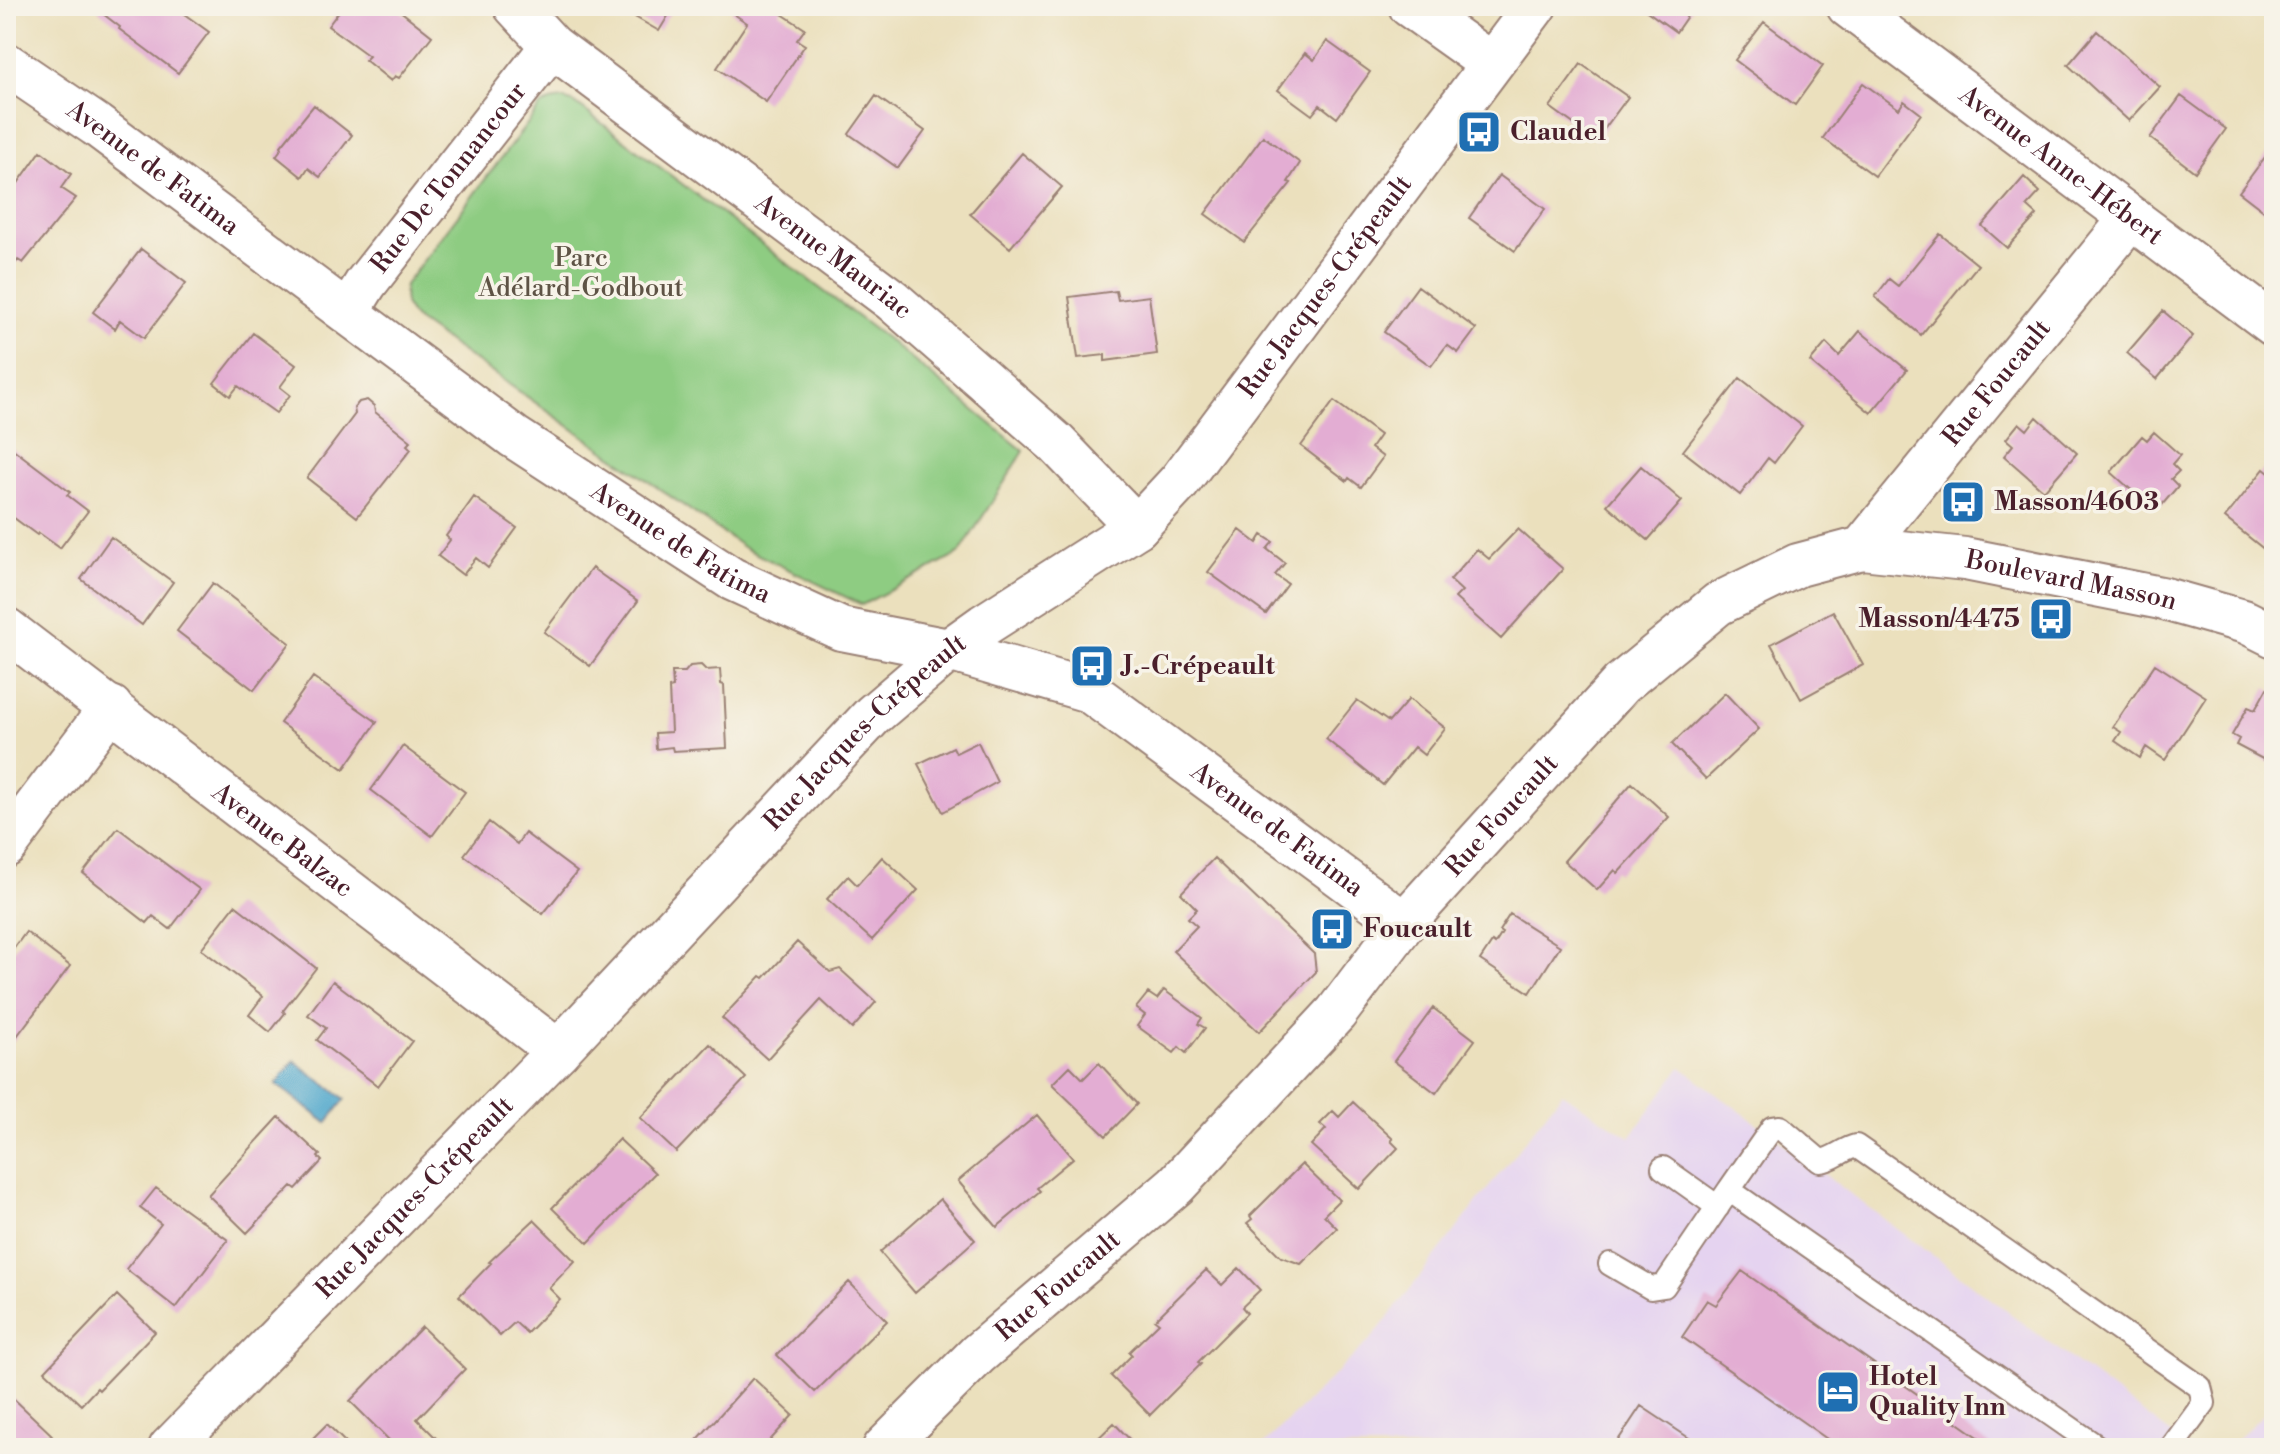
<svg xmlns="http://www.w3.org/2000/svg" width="2280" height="1454" viewBox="0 0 2280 1454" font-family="'Libre Bodoni',serif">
<rect width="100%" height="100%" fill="#f7f3e8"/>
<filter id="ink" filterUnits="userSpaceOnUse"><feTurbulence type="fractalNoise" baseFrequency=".0125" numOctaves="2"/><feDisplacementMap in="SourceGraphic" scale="16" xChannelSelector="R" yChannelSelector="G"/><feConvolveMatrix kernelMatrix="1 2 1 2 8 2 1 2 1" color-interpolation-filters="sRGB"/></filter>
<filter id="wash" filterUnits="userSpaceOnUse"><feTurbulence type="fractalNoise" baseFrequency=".006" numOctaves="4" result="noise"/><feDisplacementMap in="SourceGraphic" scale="32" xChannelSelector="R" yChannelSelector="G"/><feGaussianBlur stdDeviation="1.8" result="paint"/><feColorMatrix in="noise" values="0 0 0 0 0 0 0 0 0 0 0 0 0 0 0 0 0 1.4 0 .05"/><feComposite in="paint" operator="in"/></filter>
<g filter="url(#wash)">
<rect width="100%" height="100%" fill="#ebe0bd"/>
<path fill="#e5d3f0" d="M1681,1067L2190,1448H1260L1373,1337L1562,1093L1630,1137Z
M2274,1405V1448H2227Z"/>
<path fill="#8ecc82" stroke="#6c7656" stroke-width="2" d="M562,99L575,103L887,339L1024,451L959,554L862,605L746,549L415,319C404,308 403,300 405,285L540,107L550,101Z"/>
<path fill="#4fa7cc" stroke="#4c637c" stroke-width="2" d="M294,1061L345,1099L327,1123L276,1084Z"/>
<g id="blocks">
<path fill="#e3add3" d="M101,6H173L209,32L178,73L119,29L120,27L98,10Z
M343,6H394L432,36L399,78L395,76L391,81L365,60L369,56L328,26Z
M616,6H674L659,31Z
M735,6H783L779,12L805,29L797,40L805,45L766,102L717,68L747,23L731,12Z
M1640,6H1694L1676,32Z
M1764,22L1823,66L1795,105L1735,60Z
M2097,31L2160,87L2129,121L2068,65Z
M1327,41L1370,72L1337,118L1320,105L1312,115L1278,90L1305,53L1314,60Z
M1581,64L1628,97L1596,140L1550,107Z
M1863,83L1899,109L1904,101L1921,114L1875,176L1823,138Z
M876,96L925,131L898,168L849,134Z
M2181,96L2226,129L2195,172L2150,138Z
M314,105L352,135L320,177L308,168L302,177L276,156L282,148L281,146Z
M1263,136L1300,163L1288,182L1291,183L1244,242L1205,214Z
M2274,145V219L2239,192Z
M41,151L71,174L61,188L76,198L23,263L18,260L6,275V200Z
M1022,153L1062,187L1010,248L970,214Z
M1499,175L1545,209L1515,251L1469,218Z
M2024,177L2040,192L2027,206L2037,215L2007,248L1982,226Z
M1940,234L1978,265L1921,335L1875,297L1889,279L1898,286Z
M141,249L186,283L144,338L120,320L115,329L93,312Z
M1418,286L1476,329L1458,353L1447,345L1431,366L1384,332Z
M1116,291L1118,300L1149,296L1157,354L1105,361V355L1078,358L1069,297Z
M2163,311L2193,336L2157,379L2127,353Z
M1860,331L1907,370L1871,413L1810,362L1826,343L1839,356Z
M253,333L296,365L280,387L290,395L276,413L238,386L230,396L214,383Z
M1740,378L1802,426L1774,463L1768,458L1740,495L1683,451Z
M367,400L374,406L375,412L411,441L407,445L411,449L357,517L307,478L355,414L354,408L359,402Z
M1334,401L1380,435L1371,448L1383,457L1361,487L1349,478L1347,481L1301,446Z
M2037,417L2077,453L2044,491L2004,456L2013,445L2006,439L2019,423L2027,430Z
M2154,432L2180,455L2172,464L2179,471L2171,479L2178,486L2162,505L2153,496L2147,504L2111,472L2142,436L2147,440Z
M9,446L70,492L67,495L88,511L60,548L39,533L37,535L6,512V450Z
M1641,466L1682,501L1648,540L1607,505Z
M2264,469L2274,477V549L2270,554L2225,518Z
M474,497L517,528L488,568L476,558L463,575L438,556L450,540L446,536Z
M1518,529L1563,569L1501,639L1455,598L1462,591L1450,580L1477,549L1489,559Z
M1240,530L1257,543L1262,535L1273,542L1267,549L1285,563L1275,575L1288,584L1266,614L1208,572Z
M111,537L173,582L142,625L81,579Z
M592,568L638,601L590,666L544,632Z
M213,583L290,643L254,690L177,631Z
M1833,611L1863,665L1801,699L1771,644Z
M2155,664L2206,697L2165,760L2146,747L2140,758L2115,741L2121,732L2113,727Z
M701,665L706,670L720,669L721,684L724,685L727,748L673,751L672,747L656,749L655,733L671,732L669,688L673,687L672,672H685L690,666Z
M313,677L377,722L344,769L280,723Z
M2267,688L2274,692V765L2236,745L2239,739L2232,735L2248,707L2255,710Z
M1725,693L1759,729L1706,779L1672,744Z
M1409,699L1445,728L1424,755L1414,747L1383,785L1326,739L1357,700L1389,722Z
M978,742L997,782L943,812L918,764L953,747L956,753Z
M403,746L465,792L432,836L371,790Z
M1632,783L1669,817L1618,873L1615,870L1597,890L1564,861Z
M489,822L517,844L525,833L577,872L543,914L464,855Z
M118,828L200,890L170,929L153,916L147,923L83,873Z
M882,857L918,890L872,940L827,899L848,876L857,885Z
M1214,858L1314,954L1316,972L1259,1032L1173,951L1197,926L1188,918L1197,909L1181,893Z
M235,905L316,968L283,1011L285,1013L270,1032L249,1015L263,996L201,949Z
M1510,914L1560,946L1530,993L1480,960L1492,942L1495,944L1502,933L1499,931Z
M26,932L70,966L8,1048L6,1046V959Z
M797,942L830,972L840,969L876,1002L852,1029L821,1000L767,1059L722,1018L761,976L764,978Z
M333,981L412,1041L378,1086L317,1040L326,1028L308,1015Z
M1164,990L1202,1018L1198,1024L1205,1028L1186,1053L1179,1047L1174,1053L1137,1026L1145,1015L1136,1008L1148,993L1157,999Z
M1433,1008L1475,1040L1436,1093L1394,1061Z
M710,1044L746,1078L676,1152L640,1118Z
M1099,1063L1137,1104L1106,1136L1052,1084L1070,1066L1083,1079Z
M1353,1102L1393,1139L1391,1141L1398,1148L1359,1189L1311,1145L1326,1129L1320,1124L1333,1111L1339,1117Z
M1037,1115L1073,1158L1037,1188L1040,1191L997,1227L958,1181Z
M279,1117L320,1155L318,1157L322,1161L296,1189L292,1186L247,1233L208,1195Z
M619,1139L655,1173L588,1243L552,1208Z
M1302,1164L1339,1200L1324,1215L1337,1228L1301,1264L1281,1257L1247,1223L1252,1219L1250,1216Z
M156,1188L228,1240L176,1308L126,1269L161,1224L140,1208Z
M940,1199L975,1240L915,1293L880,1252Z
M534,1220L575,1261L549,1288L560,1299L527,1333L515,1322L500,1336L459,1296L491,1263L489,1262Z
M1239,1268L1260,1290L1242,1307L1247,1313L1198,1362L1201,1364L1150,1415L1111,1376L1132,1355L1129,1352L1159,1323L1155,1320L1206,1270L1222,1285Z
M1742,1271L1994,1448H1840L1682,1337L1707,1300L1716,1305Z
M849,1282L887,1321L815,1392L777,1355Z
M117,1295L155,1332L99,1390L97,1388L81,1405L45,1371Z
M422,1327L465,1369L417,1419L446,1448H397L350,1401Z
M753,1378L793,1415L763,1448H690Z
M12,1397L52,1435L40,1448H6V1403Z
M1641,1406L1704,1448H1613Z
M1114,1423L1138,1448H1088Z
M327,1424L351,1448H303Z"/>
</g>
</g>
<g filter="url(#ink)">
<use href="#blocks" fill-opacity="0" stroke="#9a8074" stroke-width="2"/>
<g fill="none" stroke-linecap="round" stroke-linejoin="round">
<g stroke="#9a8074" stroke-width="26">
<path id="lane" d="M1663,1168L1718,1207
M1729,1190L1772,1128L1780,1127L1820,1161C1833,1160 1843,1149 1856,1146L2200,1387L2204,1403L2171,1448
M1610,1264L1651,1288L1664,1286L1729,1190L2099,1448"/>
</g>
<g stroke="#9a8074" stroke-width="46">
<g id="street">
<path id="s1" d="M515,6L552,46L892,300L1056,443L1137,527"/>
<path d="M1410,6L1490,63"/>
<path id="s2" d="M1848,6L2274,325"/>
<path id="s3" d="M6,64L96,125L514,437L732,579L841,629L949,650L1089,691L1404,923"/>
<path id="s4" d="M348,312L366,283L552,46"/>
<path id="s5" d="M1862,548L1965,559L2161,598L2246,622L2274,636"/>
<path id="s6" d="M6,629L558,1051"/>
<path d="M6,846L111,707"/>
<path id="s7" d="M170,1448L558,1051L873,715L949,650L984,625L1137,527L1179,482L1535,6"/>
<path id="s8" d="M884,1448L978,1354L1176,1185L1336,1013L1404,923L1621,684L1718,604L1798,565L1862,548L2131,218"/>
</g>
</g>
<use href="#lane" stroke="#fff" stroke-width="22"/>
<use href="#street" stroke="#fff" stroke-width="42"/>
</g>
</g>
<defs>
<g id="bus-square" transform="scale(2.3)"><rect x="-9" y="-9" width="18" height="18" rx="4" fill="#1f6fb2" stroke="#f7f3e8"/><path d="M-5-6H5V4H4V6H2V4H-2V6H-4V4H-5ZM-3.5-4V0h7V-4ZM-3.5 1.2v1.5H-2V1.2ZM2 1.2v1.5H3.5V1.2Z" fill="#fff"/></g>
<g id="hotel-square" transform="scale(2.3)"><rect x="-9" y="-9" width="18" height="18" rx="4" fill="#1f6fb2" stroke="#f7f3e8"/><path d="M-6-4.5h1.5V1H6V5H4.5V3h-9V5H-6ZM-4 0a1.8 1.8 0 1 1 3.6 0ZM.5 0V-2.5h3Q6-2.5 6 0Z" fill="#fff"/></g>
</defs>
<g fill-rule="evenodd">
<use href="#bus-square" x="1479" y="132"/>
<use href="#bus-square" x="1963" y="502"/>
<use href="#bus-square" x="2051" y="619"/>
<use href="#bus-square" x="1092" y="666"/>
<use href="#bus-square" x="1332" y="929"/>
<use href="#hotel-square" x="1838" y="1392"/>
</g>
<g text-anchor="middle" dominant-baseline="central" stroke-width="7" stroke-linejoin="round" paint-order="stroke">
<g font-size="26" font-weight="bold" fill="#4a1f2b" stroke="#f7f3e8" text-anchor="start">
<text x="1510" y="132">Claudel</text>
<text x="1994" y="502">Masson/4603</text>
<text x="2020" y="619" text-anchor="end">Masson/4475</text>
<text x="1123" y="666">J.-Crépeault</text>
<text x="1363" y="929">Foucault</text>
<text x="1869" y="1377">Hotel<tspan x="1869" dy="30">Quality Inn</tspan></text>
</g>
<g font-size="26" fill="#4a1f2b" stroke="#f7f3e8">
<text stroke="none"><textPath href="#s2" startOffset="266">Avenue Anne-Hébert</textPath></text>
<text stroke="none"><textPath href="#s3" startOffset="180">Avenue de Fatima</textPath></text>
<text stroke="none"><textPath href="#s4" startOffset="168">Rue De Tonnancour</textPath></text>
<text stroke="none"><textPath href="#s1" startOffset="406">Avenue Mauriac</textPath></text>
<text stroke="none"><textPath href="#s7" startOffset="1646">Rue Jacques-Crépeault</textPath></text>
<text stroke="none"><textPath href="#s8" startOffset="1558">Rue Foucault</textPath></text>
<text stroke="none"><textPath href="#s3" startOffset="828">Avenue de Fatima</textPath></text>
<text stroke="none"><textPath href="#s5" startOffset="212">Boulevard Masson</textPath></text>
<text stroke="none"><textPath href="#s7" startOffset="998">Rue Jacques-Crépeault</textPath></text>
<text stroke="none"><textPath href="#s8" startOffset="886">Rue Foucault</textPath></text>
<text stroke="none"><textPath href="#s3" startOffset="1500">Avenue de Fatima</textPath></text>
<text stroke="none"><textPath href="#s6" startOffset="348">Avenue Balzac</textPath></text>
<text stroke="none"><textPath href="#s7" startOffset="350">Rue Jacques-Crépeault</textPath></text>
<text stroke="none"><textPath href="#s8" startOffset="238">Rue Foucault</textPath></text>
</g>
<g font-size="26" fill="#5e5345" stroke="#f7f3e8">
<text x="581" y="258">Parc<tspan x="581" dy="30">Adélard-Godbout</tspan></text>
</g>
</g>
<rect width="2280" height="1454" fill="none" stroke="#f7f3e8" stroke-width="32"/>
</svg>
